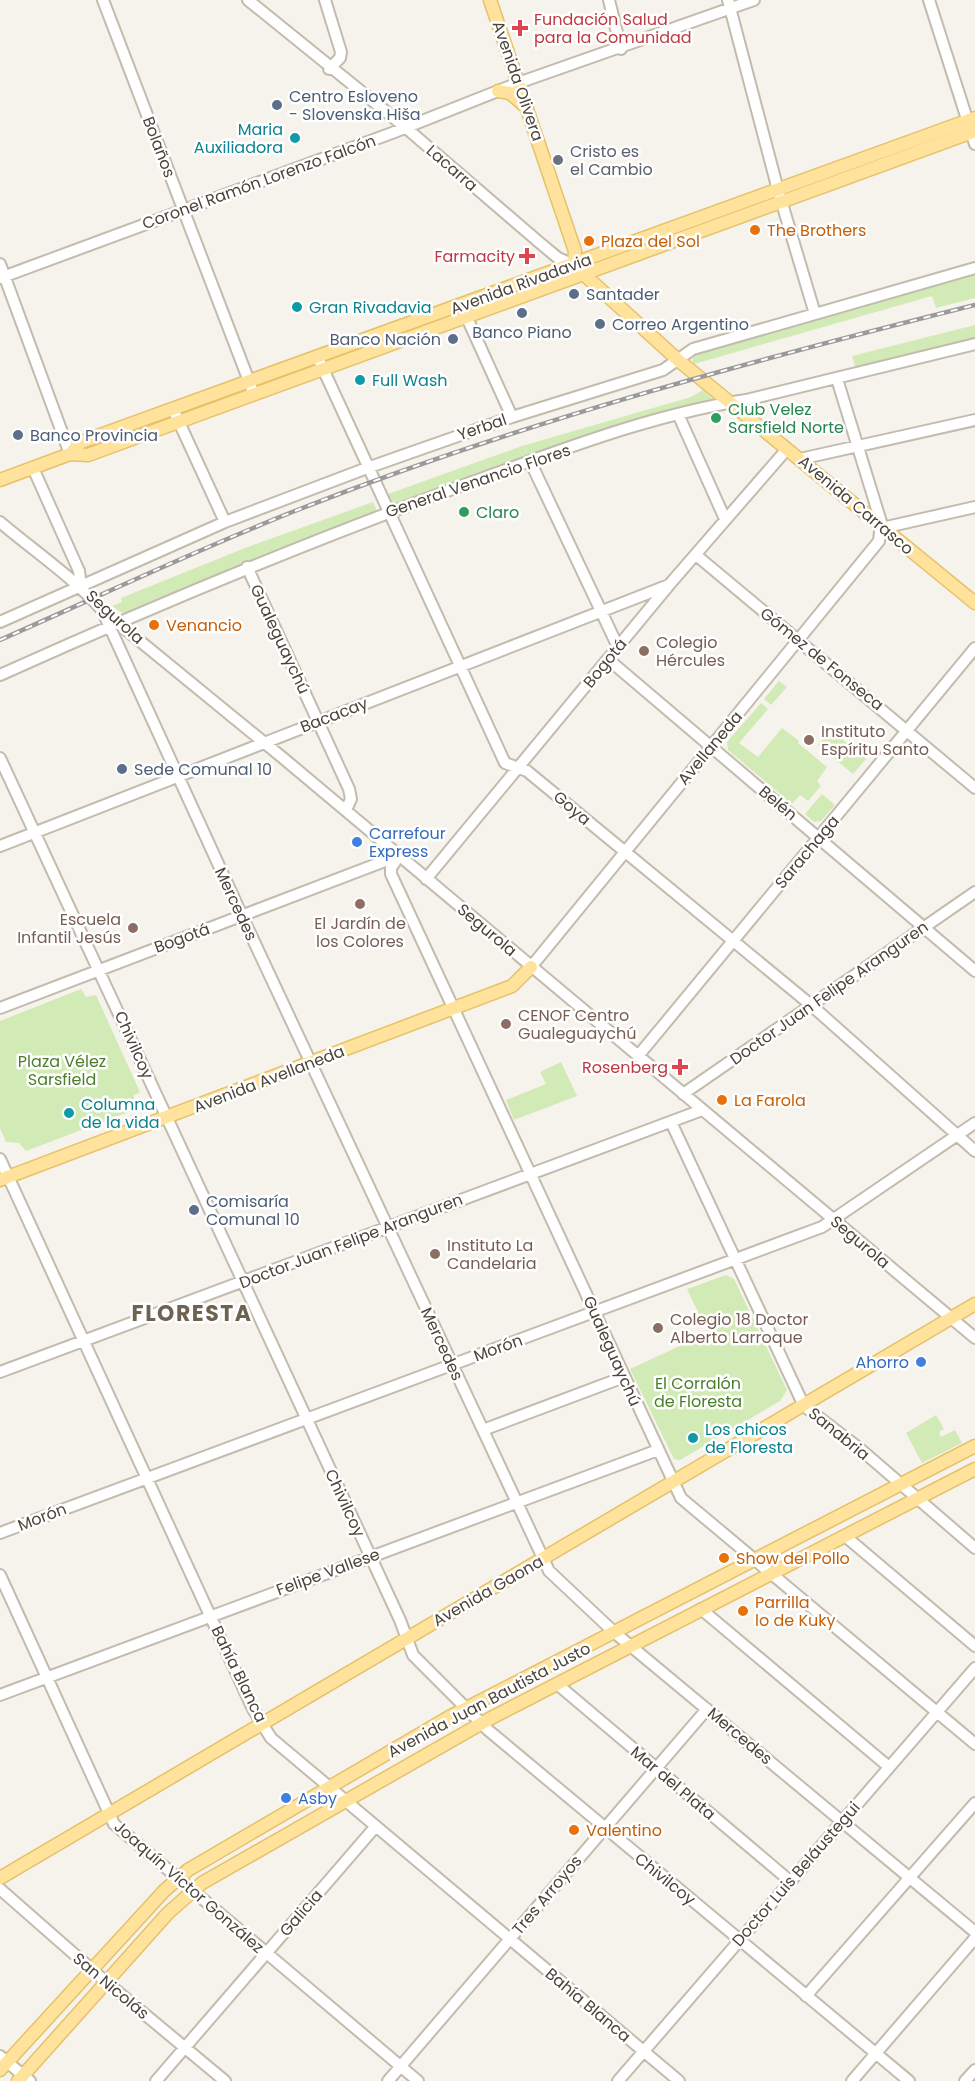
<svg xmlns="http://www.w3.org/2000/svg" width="975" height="2081" viewBox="0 0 975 2081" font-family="Poppins,sans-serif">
<rect width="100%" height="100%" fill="#f6f3ec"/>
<path fill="#d2eab5" d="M975,274V298L936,308L932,296L694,364L692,360L697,352Z
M975,325V341L856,369L852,356Z
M703,390L713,399L520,460L395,504H391L388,494L522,446L691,397Z
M373,502L377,511L133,611L122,613L112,606L122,602L121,598L245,548Z
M779,681L787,687L771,705L764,699Z
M761,703L768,709L739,743L758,757L782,728L799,741L798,743L827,767L817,781L821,786L808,801L800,795L792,804L728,750L727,742Z
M831,730L866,759L853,774L818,745Z
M822,794L835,805L821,821L814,822L805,814Z
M81,989L86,997L96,995L140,1092L134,1095V1110L26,1151L19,1143L6,1142L0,1128V1021Z
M561,1062L577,1096L514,1120L506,1100L546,1084L540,1072Z
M726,1275L734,1279L787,1390L780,1401L680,1460L674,1459L630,1369L708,1333L687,1289Z
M936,1415L944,1429L939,1432L941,1437L955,1430L962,1443L922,1463L906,1433Z"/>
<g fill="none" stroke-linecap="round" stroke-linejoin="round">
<g stroke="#c2bbae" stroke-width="14">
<path id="minor" d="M103,0L252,389
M248,0L405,127L540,243L558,258L574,265
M325,0L341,52L340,58L329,69
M609,0L621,49
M728,0L778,190L815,314
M929,0L975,144
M0,264L70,454
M0,278L392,133L518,83L754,0
M463,309L512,417
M318,358L505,763L527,771L811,1005L975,1151
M173,409L225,522
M678,414L725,519
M800,459L975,420
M530,461L618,647
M33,468L79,571L81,586
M0,522C34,551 73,577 102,610L283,758L975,1338
M882,528L975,507
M696,555L975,788
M247,567L349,789L351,799L346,810
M102,610L242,916L549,1571L615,1633L975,1932
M0,622L225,522L367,468L512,417L663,370L693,349L975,268
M609,660L975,971
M0,675C160,603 321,536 486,477C569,447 659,413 746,400L975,344
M0,758L400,1620L413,1655L488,1730L909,2081
M0,846L669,585
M399,856L391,868V874L681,1498L975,1744
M426,879L669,585L787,449
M531,967L879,541L881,522L837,379
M0,1008L398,856
M638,1056L975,648
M683,1094L975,892
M671,1122L804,1406L859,1448L975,1548
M0,1159L253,1709L271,1738L679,2081
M0,1372L702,1110
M483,1430L624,1377
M0,1533L822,1227L975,1123
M845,1536L975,1646
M0,1575L114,1824L418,2081
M701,1609L889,1767
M557,1684L790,1881
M0,1695L658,1450
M0,1889L106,1982L225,2081
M806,1996L975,1803
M0,2056L30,2081
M156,2081L376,1826
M388,2081L707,1709
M618,2081L975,1668
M852,2081L975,1938
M965,2081L975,2070"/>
</g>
<g stroke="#e6c16a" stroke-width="15">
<path id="major" d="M490,0L575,251L574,265
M498,91L510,93L525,106
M579,270L678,360L975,603
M70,454L81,442L975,118
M0,480L70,454L88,455L975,131
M0,1180L512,986L531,967
M0,1878L975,1304
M0,2070L164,1891L188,1870L451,1716L975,1446
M18,2081L168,1913L202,1883L491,1718L975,1469"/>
</g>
<use href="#minor" stroke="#fff" stroke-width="10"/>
<use href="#major" stroke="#ffe39c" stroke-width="12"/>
<g stroke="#9a9a9a" stroke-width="4.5">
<path id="rail" d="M0,640C100,596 198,549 300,509C519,423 747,362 975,305"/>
</g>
<use href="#rail" stroke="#fff" stroke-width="2" stroke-dasharray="7" stroke-linecap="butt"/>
</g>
<g fill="#e0444e" stroke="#fff" stroke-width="2">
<path d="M517 19h6v6h6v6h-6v6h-6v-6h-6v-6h6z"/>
<path d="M524 247h6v6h6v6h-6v6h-6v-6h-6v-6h6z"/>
<path d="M677 1058h6v6h6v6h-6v6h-6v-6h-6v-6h6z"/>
</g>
<g fill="#5c6f8a" stroke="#fff" stroke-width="2">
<circle cx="277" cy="105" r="6"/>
<circle cx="574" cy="294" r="6"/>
<circle cx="522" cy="313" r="6"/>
<circle cx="600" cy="324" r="6"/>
<circle cx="453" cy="339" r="6"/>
<circle cx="18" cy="435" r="6"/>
<circle cx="122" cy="769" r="6"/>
<circle cx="194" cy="1210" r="6"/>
</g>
<g fill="#0f9aa8" stroke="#fff" stroke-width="2">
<circle cx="295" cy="138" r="6"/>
<circle cx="297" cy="307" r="6"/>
<circle cx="360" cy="380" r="6"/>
<circle cx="69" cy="1113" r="6"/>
<circle cx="693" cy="1438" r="6"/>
</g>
<circle fill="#6b7280" stroke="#fff" stroke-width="2" cx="558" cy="160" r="6"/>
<g fill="#e8710a" stroke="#fff" stroke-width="2">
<circle cx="755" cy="230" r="6"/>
<circle cx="589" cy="241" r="6"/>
<circle cx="154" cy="625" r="6"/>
<circle cx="722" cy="1100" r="6"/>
<circle cx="724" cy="1558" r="6"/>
<circle cx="743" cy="1611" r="6"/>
<circle cx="574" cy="1830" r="6"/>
</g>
<g fill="#2e9e5b" stroke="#fff" stroke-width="2">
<circle cx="716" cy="418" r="6"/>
<circle cx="464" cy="512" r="6"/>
</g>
<g fill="#8d6e63" stroke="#fff" stroke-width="2">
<circle cx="644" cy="651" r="6"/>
<circle cx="809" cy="740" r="6"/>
<circle cx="360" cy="904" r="6"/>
<circle cx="133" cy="928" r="6"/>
<circle cx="506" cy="1024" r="6"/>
<circle cx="435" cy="1254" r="6"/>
<circle cx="658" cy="1328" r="6"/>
</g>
<g fill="#3f7fe0" stroke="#fff" stroke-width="2">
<circle cx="357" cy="842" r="6"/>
<circle cx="921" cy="1362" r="6"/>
<circle cx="286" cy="1798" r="6"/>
</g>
<g text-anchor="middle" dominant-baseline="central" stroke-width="5" stroke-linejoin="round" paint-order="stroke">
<g font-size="16" fill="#be3a42" stroke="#fff" text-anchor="end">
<text x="534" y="19" text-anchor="start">Fundación Salud<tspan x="534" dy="18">para la Comunidad</tspan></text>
<text x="515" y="256">Farmacity</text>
<text x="668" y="1067">Rosenberg</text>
</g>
<g font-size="16" fill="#4b4439" stroke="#fff">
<text transform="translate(518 81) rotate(71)">Avenida Olivera</text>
<text transform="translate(159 147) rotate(69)">Bolaños</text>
<text transform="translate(452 168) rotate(41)">Lacarra</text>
<text transform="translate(259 182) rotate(-20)">Coronel Ramón Lorenzo Falcón</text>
<text transform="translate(521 284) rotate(-20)">Avenida Rivadavia</text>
<text transform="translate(482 427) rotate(-19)">Yerbal</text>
<text transform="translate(478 481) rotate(-19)">General Venancio Flores</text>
<text transform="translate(856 505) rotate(40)">Avenida Carrasco</text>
<text transform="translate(115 617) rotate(42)">Segurola</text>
<text transform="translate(280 639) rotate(65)">Gualeguaychú</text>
<text transform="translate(822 659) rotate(39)">Gómez de Fonseca</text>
<text transform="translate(605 663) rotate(-51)">Bogotá</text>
<text transform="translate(334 715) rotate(-21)">Bacacay</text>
<text transform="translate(710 748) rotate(-50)">Avellaneda</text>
<text transform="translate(778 803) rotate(40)">Belén</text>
<text transform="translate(572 808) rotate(40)">Goya</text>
<text transform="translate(807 852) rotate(-50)">Sarachaga</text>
<text transform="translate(236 904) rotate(65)">Mercedes</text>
<text transform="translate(487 930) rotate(40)">Segurola</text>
<text transform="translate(182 938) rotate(-20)">Bogotá</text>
<text transform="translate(829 993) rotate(-35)">Doctor Juan Felipe Aranguren</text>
<text transform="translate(134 1045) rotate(66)">Chivilcoy</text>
<text transform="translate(269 1079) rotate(-21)">Avenida Avellaneda</text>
<text transform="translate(351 1241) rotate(-21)">Doctor Juan Felipe Aranguren</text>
<text transform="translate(860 1242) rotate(40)">Segurola</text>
<text transform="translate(442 1344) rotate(65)">Mercedes</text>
<text transform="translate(498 1348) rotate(-20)">Morón</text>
<text transform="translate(612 1351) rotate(66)">Gualeguaychú</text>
<text transform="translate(839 1434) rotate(39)">Sanabria</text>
<text transform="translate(345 1503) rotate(65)">Chivilcoy</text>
<text transform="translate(42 1517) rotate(-21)">Morón</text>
<text transform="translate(328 1572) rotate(-20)">Felipe Vallese</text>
<text transform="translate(488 1591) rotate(-30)">Avenida Gaona</text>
<text transform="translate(239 1674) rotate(64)">Bahía Blanca</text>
<text transform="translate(489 1700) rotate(-28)">Avenida Juan Bautista Justo</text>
<text transform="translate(740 1736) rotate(40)">Mercedes</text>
<text transform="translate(673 1783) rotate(40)">Mar del Plata</text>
<text transform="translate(796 1874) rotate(-49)">Doctor Luis Beláustegui</text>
<text transform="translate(665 1879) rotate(39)">Chivilcoy</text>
<text transform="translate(189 1887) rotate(41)">Joaquín Victor González</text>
<text transform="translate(547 1895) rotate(-50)">Tres Arroyos</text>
<text transform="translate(301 1913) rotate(-49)">Galicia</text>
<text transform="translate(111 1986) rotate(40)">San Nicolás</text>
<text transform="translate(588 2005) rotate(40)">Bahía Blanca</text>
</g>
<g font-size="16" fill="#4e5e75" stroke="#fff" text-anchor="start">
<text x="289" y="96">Centro Esloveno<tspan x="289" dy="18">- Slovenska Hiša</tspan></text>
<text x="586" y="294">Santader</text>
<text x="612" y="324">Correo Argentino</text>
<text x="522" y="332" text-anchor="middle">Banco Piano</text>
<text x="441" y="339" text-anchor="end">Banco Nación</text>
<text x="30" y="435">Banco Provincia</text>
<text x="134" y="769">Sede Comunal 10</text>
<text x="206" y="1201">Comisaría<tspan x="206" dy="18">Comunal 10</tspan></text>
</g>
<g font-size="16" fill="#0d838f" stroke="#fff" text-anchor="start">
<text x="283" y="129" text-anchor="end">Maria<tspan x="283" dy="18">Auxiliadora</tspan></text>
<text x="309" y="307">Gran Rivadavia</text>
<text x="372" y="380">Full Wash</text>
<text x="81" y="1104">Columna<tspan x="81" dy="18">de la vida</tspan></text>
<text x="705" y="1429">Los chicos<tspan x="705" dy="18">de Floresta</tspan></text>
</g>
<g font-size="16" fill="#5b616d" stroke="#fff" text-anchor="start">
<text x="570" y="151">Cristo es<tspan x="570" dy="18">el Cambio</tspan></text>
</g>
<g font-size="16" fill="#c56008" stroke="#fff" text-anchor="start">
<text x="767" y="230">The Brothers</text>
<text x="601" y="241">Plaza del Sol</text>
<text x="166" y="625">Venancio</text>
<text x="734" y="1100">La Farola</text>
<text x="736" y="1558">Show del Pollo</text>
<text x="755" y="1602">Parrilla<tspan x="755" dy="18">lo de Kuky</tspan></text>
<text x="586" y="1830">Valentino</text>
</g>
<g font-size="16" fill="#27864d" stroke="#fff" text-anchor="start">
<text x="728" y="409">Club Velez<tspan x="728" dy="18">Sarsfield Norte</tspan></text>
<text x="476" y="512">Claro</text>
</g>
<g font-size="16" fill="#785e54" stroke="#fff" text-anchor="start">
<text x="656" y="642">Colegio<tspan x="656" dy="18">Hércules</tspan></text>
<text x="821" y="731">Instituto<tspan x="821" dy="18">Espíritu Santo</tspan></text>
<text x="121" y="919" text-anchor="end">Escuela<tspan x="121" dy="18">Infantil Jesús</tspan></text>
<text x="360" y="923" text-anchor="middle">El Jardín de<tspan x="360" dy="18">los Colores</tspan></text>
<text x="518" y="1015">CENOF Centro<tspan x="518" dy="18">Gualeguaychú</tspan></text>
<text x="447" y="1245">Instituto La<tspan x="447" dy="18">Candelaria</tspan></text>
<text x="670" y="1319">Colegio 18 Doctor<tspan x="670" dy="18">Alberto Larroque</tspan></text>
</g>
<g font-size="16" fill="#366cbe" stroke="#fff" text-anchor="start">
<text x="369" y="833">Carrefour<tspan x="369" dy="18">Express</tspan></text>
<text x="909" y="1362" text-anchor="end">Ahorro</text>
<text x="298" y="1798">Asby</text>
</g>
<g font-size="16" fill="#4a7f2a" stroke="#fff">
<text x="62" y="1061">Plaza Vélez<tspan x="62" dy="18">Sarsfield</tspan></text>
<text x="698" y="1383">El Corralón<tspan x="698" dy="18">de Floresta</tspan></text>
</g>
<g font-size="22" font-weight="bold" letter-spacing="1.5" fill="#6e6250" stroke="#fff">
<text x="192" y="1313">FLORESTA</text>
</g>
</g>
</svg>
